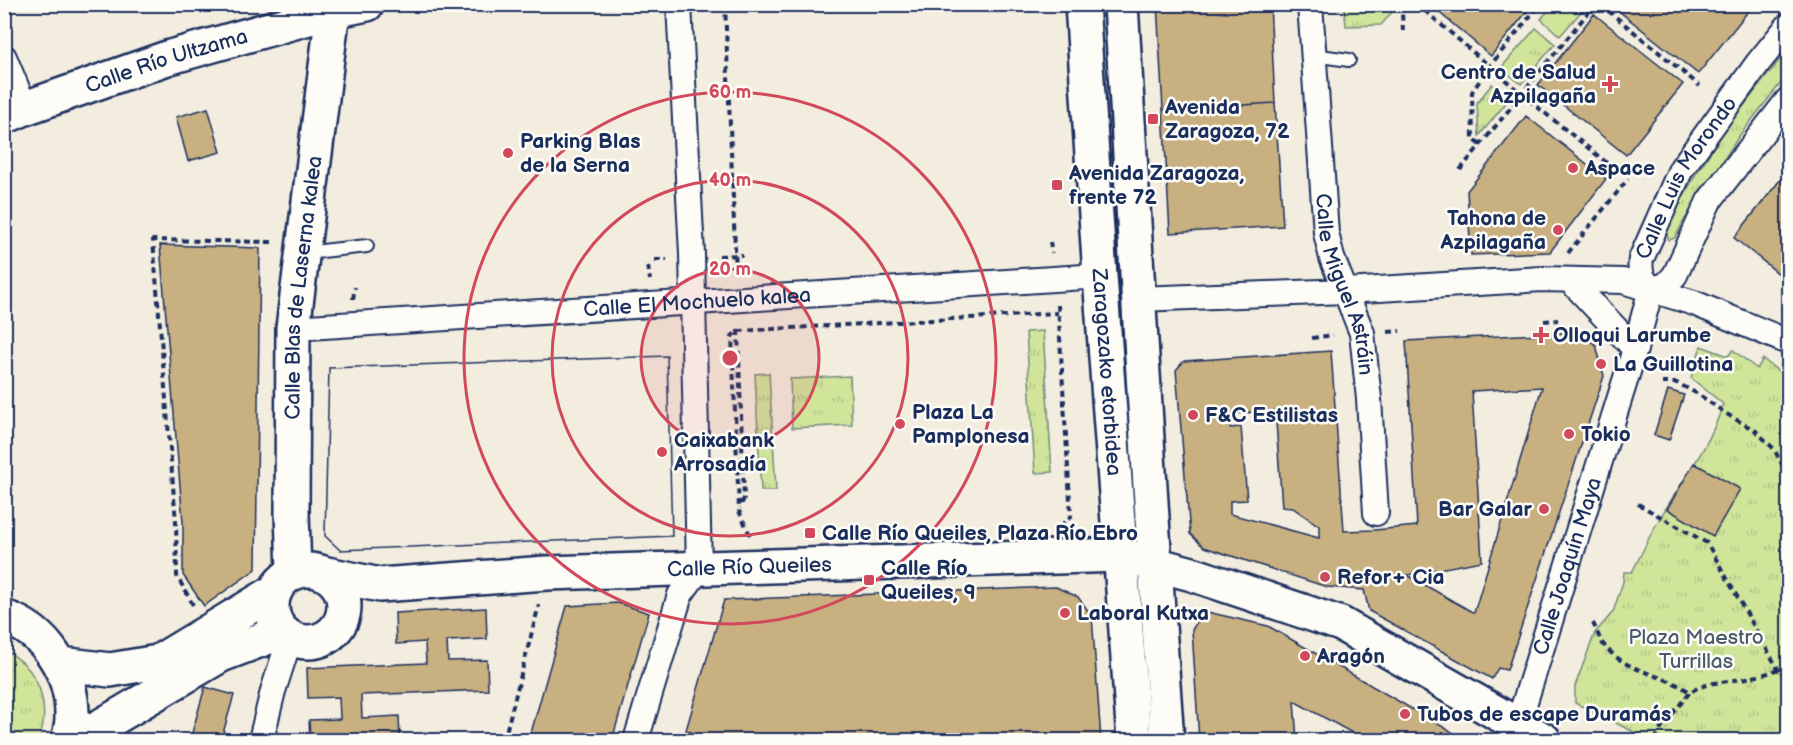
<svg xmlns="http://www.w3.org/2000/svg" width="1793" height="745" viewBox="0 0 1793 745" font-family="'Balsamiq Sans',sans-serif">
<defs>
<pattern id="grass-tufts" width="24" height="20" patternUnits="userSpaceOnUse" patternTransform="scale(1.5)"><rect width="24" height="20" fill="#d0e59a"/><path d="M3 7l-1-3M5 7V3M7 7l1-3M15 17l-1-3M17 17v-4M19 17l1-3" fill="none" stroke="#b2c587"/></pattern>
</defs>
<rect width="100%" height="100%" fill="#f2eddf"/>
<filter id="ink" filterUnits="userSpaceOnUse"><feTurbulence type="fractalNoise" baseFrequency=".0167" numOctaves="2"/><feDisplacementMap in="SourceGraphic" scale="12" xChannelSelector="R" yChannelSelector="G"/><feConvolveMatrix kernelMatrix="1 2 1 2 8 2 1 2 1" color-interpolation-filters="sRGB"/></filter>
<g filter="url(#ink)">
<path fill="url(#grass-tufts)" stroke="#768a7c" stroke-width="1.5" d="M1554,4H1587V5L1560,36L1541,19Z
M1344,5V4L1398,5L1381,25L1346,26Z
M1536,28L1555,44L1521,84L1501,68Z
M1788,49V74L1739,136L1683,222L1675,238L1669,240L1665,230L1696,174L1724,131Z
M1492,84L1510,98L1479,136L1477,103Z
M1043,331L1052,472L1035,473L1026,332Z
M1701,346L1728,356L1733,350L1757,369L1763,359L1788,379V728L1779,740H1650L1575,703V686L1595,633L1613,612L1623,582L1624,572H1632C1639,559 1646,544 1653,530C1676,488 1709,451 1723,404L1691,378Z
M769,373L776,491H761L755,374Z
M850,376L852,425L792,428L790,379Z
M5,649C11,654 18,658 24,664C44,684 48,715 39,740H5Z"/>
<path fill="#c8b080" stroke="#1b2f5e" stroke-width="1.5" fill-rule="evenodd" d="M1157,4H1270L1275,103L1163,110Z
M1429,4H1533L1491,56Z
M1610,4H1754L1698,74Z
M1594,14L1683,84L1626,155L1538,85Z
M1275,103L1283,226L1170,233L1163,110Z
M208,108L221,152L188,161L176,117Z
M1526,116L1606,179L1550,252L1471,255L1467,191Z
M1788,170V281L1734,238Z
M160,245L260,248L256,569L204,606L183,575V522Z
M1577,332L1596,345L1604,376L1507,670L1498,668L1492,679L1369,611L1364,590L1327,587L1204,547L1190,534L1176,370L1184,361L1331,351L1344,531L1375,530L1417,526L1406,341ZM1542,387L1474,613L1407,575L1482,561L1472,391ZM1284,410L1285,422H1276L1282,507L1293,508L1319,526V538L1230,514V501L1247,500L1241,427L1230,428L1229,414Z
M667,356L672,536L340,550L325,536L329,368Z
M667,356L672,536L340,550L325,536L329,368Z
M1668,390L1684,395L1669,440L1654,435Z
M1694,463L1740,489L1713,536L1667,509Z
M1056,587L1078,597L1092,616L1101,740H710L686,730L724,600Z
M618,603L649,613L612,740H529L567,606Z
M486,608L487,639L447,641L448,661L487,660L488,690L361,695L362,718L399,716L400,740H310L309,720L340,719L339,697L308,698L307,668L426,663L425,642L396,644L395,613Z
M1203,611L1268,626L1459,736L1462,740H1365L1294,701L1297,740H1199L1192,630Z
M205,687L234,695L221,740H190Z"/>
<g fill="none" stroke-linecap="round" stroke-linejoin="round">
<g stroke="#1b2f5e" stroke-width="16">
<path id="lane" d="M1313,55L1349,60
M304,253L367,246"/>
</g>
<g stroke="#1b2f5e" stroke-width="28">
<g id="street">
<path id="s1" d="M1310,4L1326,233L1332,258L1362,333L1369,399L1376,513"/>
<path d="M4,57L25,108"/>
<path d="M1570,280L1635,349"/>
<path id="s2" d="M1651,289C1642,278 1639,272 1641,259L1681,169L1758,63L1788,26"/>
<path d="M1651,289L1666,285L1675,275L1709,201L1788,100"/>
<path d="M1139,299L1346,291L1543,279L1623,281L1694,303L1788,342"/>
<path id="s3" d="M293,328L1100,276"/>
<path d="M261,740L273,691L290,638"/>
<path d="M636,740L680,595L699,569L692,254L679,4"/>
<path id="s4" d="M1513,740L1635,349L1651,289"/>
</g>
</g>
<g stroke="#1b2f5e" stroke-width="38">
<g id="secondary">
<path id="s5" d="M1082,4L1100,276L1134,740"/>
<path d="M1121,4C1136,250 1149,495 1167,740"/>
<path id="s6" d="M4,117L25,108L167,58L333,11L367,4"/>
<circle cx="308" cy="606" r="36"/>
<path id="s7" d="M294,572L292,513L293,328L333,11"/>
<path id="s8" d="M327,574L380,585L547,573L1121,555L1192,574L1341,624L1544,740"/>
<path d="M4,617C47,631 73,674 72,718C72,725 70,733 68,740"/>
<path d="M61,664L110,670L158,662L274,592"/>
<path d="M77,740L221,655L282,632"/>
</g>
</g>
<path stroke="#1b2f5e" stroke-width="4" stroke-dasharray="6 4.5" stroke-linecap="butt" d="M725,4L736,272
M1417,4L1530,101L1612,167
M1600,4L1700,86
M1403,31L1402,13L1408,4
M1480,145L1473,138L1472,92L1489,67L1540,4
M1460,170L1595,4
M1050,242L1052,253
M1568,253L1628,179
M719,256L743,255
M655,260H667
M648,266L650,280
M353,299L355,287
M1058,305L1071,517L1064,523H1062
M1544,321L1558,320
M738,330L744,498L740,508
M1388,332L1400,331
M1312,338L1333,335
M1662,383H1677L1698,394L1725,413L1756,431L1774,449L1788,476
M1638,504L1707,543L1778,669L1788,682
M750,535L739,511L732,336L738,331L1058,313
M193,605L177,576L176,522L153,240L272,242
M1593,623C1596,629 1599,638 1603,644C1627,674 1660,672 1690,692C1709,681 1727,682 1747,678C1761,676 1776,671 1788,664
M504,740L539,605
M1655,740L1662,727L1690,692"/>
<use href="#lane" stroke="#fdfcf7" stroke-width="12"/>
<use href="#street" stroke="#fdfcf7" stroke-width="24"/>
<use href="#secondary" stroke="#fdfcf7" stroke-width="33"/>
</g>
</g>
<circle cx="730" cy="358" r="89" fill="#d1495b" fill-opacity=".12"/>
<g fill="none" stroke="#d1495b" stroke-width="3">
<circle cx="730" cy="358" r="89"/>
<circle cx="730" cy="358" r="178"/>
<circle cx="730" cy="358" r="266"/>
</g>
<g fill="#d1495b" stroke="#fdfcf7" stroke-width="2">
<path d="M1607 75h6v6h6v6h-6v6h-6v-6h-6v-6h6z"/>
<rect x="1147" y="113" width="12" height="12" rx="3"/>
<circle cx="508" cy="153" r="6"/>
<circle cx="1573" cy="168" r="6"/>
<rect x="1051" y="179" width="12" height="12" rx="3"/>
<circle cx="1558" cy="230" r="6"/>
<path d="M1538 326h6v6h6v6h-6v6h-6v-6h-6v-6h6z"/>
<circle cx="1601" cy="364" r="6"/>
<circle cx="1193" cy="415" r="6"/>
<circle cx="900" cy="424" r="6"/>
<circle cx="1569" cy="434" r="6"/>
<circle cx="662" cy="452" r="6"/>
<circle cx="1544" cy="509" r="6"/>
<rect x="804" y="527" width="12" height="12" rx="3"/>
<circle cx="1325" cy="577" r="6"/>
<rect x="863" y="574" width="12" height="12" rx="3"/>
<circle cx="1065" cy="613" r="6"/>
<circle cx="1305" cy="656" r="6"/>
<circle cx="1405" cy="714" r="6"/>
</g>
<g text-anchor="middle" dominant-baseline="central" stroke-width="5" stroke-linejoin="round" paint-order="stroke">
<g font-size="21" fill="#1b2f5e" stroke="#fdfcf7">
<text stroke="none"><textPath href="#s6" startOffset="172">Calle Río Ultzama</textPath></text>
<text stroke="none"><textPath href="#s2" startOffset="126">Calle Luis Morondo</textPath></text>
<text stroke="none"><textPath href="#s1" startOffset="284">Calle Miguel Astráin</textPath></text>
<text stroke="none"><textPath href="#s7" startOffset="285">Calle Blas de Laserna kalea</textPath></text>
<text stroke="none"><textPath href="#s3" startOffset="405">Calle El Mochuelo kalea</textPath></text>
<text stroke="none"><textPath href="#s5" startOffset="369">Zaragozako etorbidea</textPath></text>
<text stroke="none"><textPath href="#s8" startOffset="424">Calle Río Queiles</textPath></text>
<text stroke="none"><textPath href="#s4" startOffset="182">Calle Joaquín Maya</textPath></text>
</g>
<g font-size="21" font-weight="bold" fill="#1b2f5e" stroke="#fdfcf7" text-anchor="start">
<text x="1596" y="72" text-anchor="end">Centro de Salud<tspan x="1596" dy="24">Azpilagaña</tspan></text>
<text x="1165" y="107">Avenida<tspan x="1165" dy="24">Zaragoza, 72</tspan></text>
<text x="520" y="141">Parking Blas<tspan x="520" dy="24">de la Serna</tspan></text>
<text x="1585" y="168">Aspace</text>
<text x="1069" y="173">Avenida Zaragoza,<tspan x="1069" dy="24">frente 72</tspan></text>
<text x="1546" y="218" text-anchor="end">Tahona de<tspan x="1546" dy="24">Azpilagaña</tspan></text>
<text x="1553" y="335">Olloqui Larumbe</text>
<text x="1613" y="364">La Guillotina</text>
<text x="912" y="412">Plaza La<tspan x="912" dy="24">Pamplonesa</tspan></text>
<text x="1205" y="415">F&amp;C Estilistas</text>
<text x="1581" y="434">Tokio</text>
<text x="674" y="440">Caixabank<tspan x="674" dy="24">Arrosadía</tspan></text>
<text x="1532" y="509" text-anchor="end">Bar Galar</text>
<text x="822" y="533">Calle Río Queiles, Plaza Río Ebro</text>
<text x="881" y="568">Calle Río<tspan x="881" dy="24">Queiles, 9</tspan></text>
<text x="1337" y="577">Refor+ Cia</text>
<text x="1077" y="613">Laboral Kutxa</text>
<text x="1317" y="656">Aragón</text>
<text x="1417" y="714">Tubos de escape Duramás</text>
</g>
<g font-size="21" fill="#485c6d" stroke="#fdfcf7">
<text x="1696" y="637">Plaza Maestro<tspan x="1696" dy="24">Turrillas</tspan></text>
</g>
</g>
<circle cx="730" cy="358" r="9" fill="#d1495b" stroke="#fdfcf7" stroke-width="3"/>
<g font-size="18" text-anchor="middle" font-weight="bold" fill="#d1495b" stroke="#fdfcf7" stroke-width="5" stroke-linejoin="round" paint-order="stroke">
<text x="730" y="98">60 m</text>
<text x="730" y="186">40 m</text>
<text x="730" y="275">20 m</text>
</g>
<rect width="1793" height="745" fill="none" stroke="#fdfcf7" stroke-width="24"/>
<rect x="12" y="12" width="1769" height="721" fill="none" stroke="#1b2f5e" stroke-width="2" filter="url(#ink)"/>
</svg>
